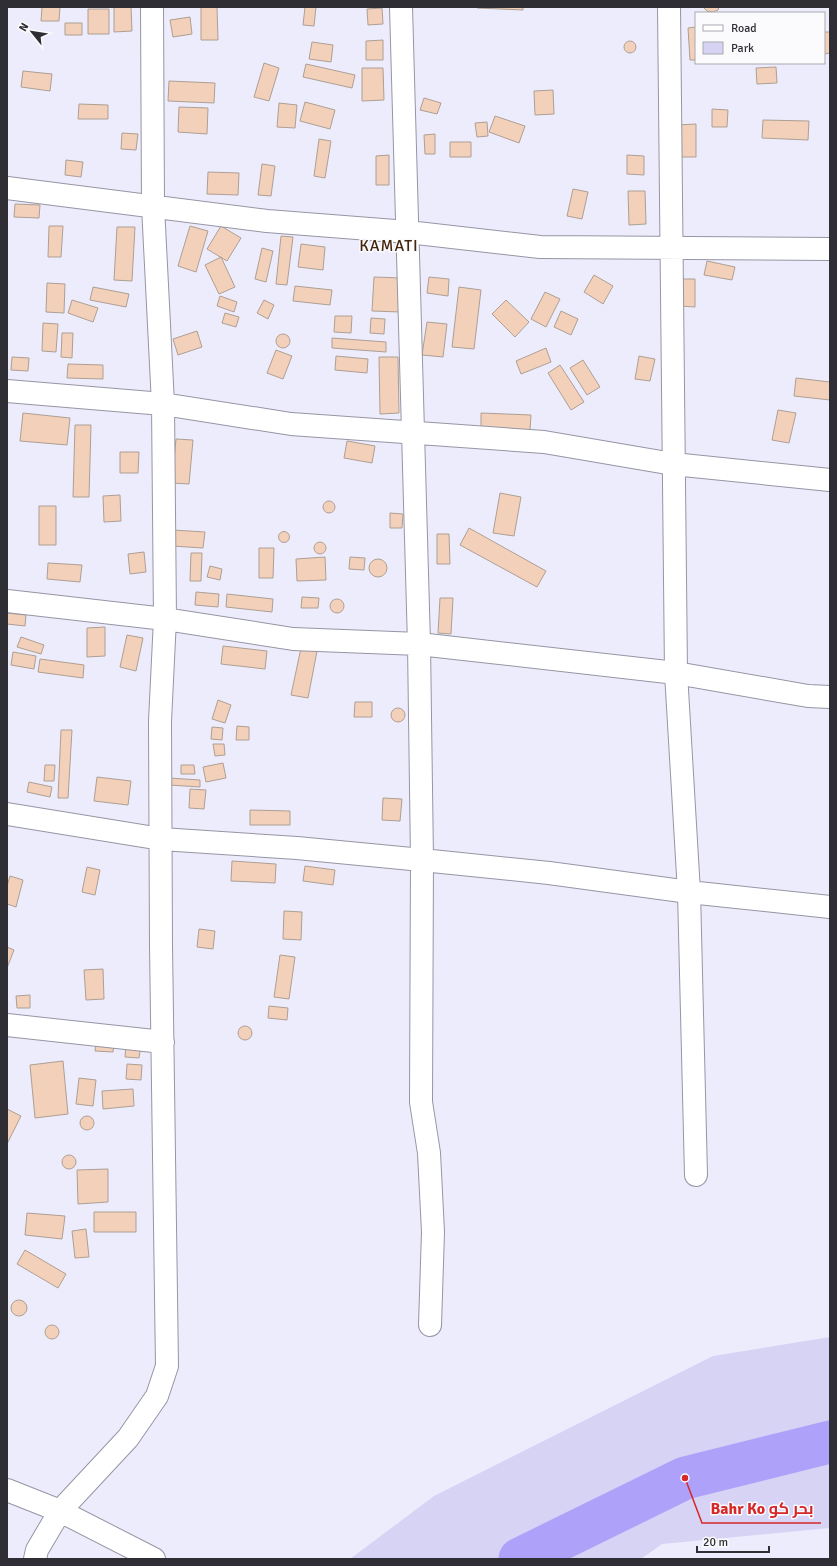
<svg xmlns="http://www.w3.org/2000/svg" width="837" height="1566" viewBox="0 0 837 1566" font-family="Signika,Cairo,sans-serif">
<rect width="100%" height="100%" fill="#edecfd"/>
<path fill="#d6d3f5" d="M830,1337V1528L662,1544L641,1559H350L434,1496L713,1356Z"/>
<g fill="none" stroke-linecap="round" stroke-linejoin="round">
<path stroke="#aea1fa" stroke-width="43" d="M520,1559L685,1478L830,1442"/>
</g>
<path fill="#f3d0b9" stroke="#ae9f94" d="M42,7H60L59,21H41Z
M114,7H131L132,31L114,32Z
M201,7H217L218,40H201Z
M305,7H316L314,26L303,25Z
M477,7H523V10L477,8Z
M703,7H719L718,10L713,12L707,11Z
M382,8L383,24L368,25L367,9Z
M88,9H109V34H88Z
M190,17L192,34L173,37L170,20Z
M65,23H82V35H65Z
M696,27V60H690L688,28Z
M824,32H830V53L824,54Z
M383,40V60H366V41Z
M624 47a6 6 0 1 1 12 0a6 6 0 1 1-12 0Z
M312,42L333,45L331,62L309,59Z
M264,63L279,68L269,101L254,97Z
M306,64L355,75L352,88L303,77Z
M776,67L777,83L757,84L756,68Z
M362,68H383L384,100L362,101Z
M23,71L52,74L50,91L21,87Z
M169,81L215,83L214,103L168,101Z
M553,90L554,114L535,115L534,91Z
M424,98L441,103L437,114L420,110Z
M305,102L335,110L330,129L300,121Z
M279,103L297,105L295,128L277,127Z
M79,104L108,105V119H78Z
M179,107L208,108L207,134L178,132Z
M712,109L728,110L727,127H712Z
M495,116L525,126L519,143L489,132Z
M763,120L809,121L808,140L762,138Z
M487,122L488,136L477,137L475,123Z
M696,124V157H677V125Z
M122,133L138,134L136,150L121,149Z
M435,134V154H425L424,135Z
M319,139L331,141L325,178L314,176Z
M450,142H471V157H450Z
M389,155V185H376V156Z
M627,155L644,156V175L627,174Z
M66,160L83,162L81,177L65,175Z
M262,164L275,166L271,196L258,195Z
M208,172L239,173L238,195L207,194Z
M573,189L588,192L582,219L567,216Z
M628,191H645L646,224L629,225Z
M15,204L40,205L39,218L14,217Z
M49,226H63L61,257H48Z
M190,226L208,231L196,272L178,266Z
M221,226L241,238L227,261L207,249Z
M117,227H135L132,281L114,280Z
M281,236L293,237L287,285L276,284Z
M301,244L325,247L323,270L298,267Z
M262,248L273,251L266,282L255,279Z
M221,257L235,287L219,294L205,265Z
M707,261L735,267L732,280L704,275Z
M594,275L613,286L603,304L584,292Z
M374,277L401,278L400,312L372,311Z
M429,277L449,279L448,296L427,293Z
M680,279H695V307L680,306Z
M47,283L65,284L64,313L46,312Z
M295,286L332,290L330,305L293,301Z
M93,287L129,294L126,307L90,300Z
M459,287L481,290L474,349L452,347Z
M545,292L560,299L546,327L531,319Z
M220,296L237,302L234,312L217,306Z
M72,300L98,308L93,322L68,313Z
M264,300L274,305L268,319L257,313Z
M506,300L529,322L515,337L492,314Z
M561,311L578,319L571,335L554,327Z
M225,313L239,317L236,327L222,323Z
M335,316H352L351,333L334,332Z
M371,318L385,319L384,334L370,333Z
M427,322L447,324L443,357L422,355Z
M43,323L58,324L56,352L42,351Z
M197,331L202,347L178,355L173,339Z
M62,333H73L72,358L61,357Z
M276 341a7 7 0 1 1 14 0a7 7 0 1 1-14 0Z
M332,338L386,342V352L332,348Z
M546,348L551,362L521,374L516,361Z
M276,350L292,356L283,379L267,373Z
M336,356L368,359L367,373L335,370Z
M639,356L655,359L650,381L635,379Z
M12,357L29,358L28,371L11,370Z
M379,357H398L399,413L380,414Z
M583,360L600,387L587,395L570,368Z
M68,364L103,365V379L67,378Z
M560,365L584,402L571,410L548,373Z
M796,378L830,382V400L794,396Z
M778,410L796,413L789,443L772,440Z
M23,413L70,418L67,445L20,441Z
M481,413L531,415L530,430L481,428Z
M75,425H91L89,497H73Z
M176,439L193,440L189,484L172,483Z
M347,441L375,446L372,463L344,458Z
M120,452H139L138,473H120Z
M500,493L521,497L514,536L493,533Z
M120,495L121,521L104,522L103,496Z
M323 507a6 6 0 1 1 12 0a6 6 0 1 1-12 0Z
M39,506H56V545H39Z
M390,513L403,514L402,528H390Z
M469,528L546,571L537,587L460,545Z
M173,530L205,532L203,548L172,546Z
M278.5 537a5.5 5.5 0 1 1 11 0a5.5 5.5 0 1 1-11 0Z
M437,534H449L450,564H437Z
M314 548a6 6 0 1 1 12 0a6 6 0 1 1-12 0Z
M259,548H274L273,578H259Z
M144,552L146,572L130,574L128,554Z
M191,553H202L201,581H190Z
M325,557L326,580L297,581L296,559Z
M350,557L365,558L364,570L349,569Z
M369 568a9 9 0 1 1 18 0a9 9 0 1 1-18 0Z
M48,563L82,565L80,582L47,579Z
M210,566L222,569L220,580L207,577Z
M196,592L219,594L218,607L195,605Z
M227,594L273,599L272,612L226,607Z
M302,597L319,598L318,608H301Z
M440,598H453L451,634L438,633Z
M330 606a7 7 0 1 1 14 0a7 7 0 1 1-14 0Z
M7,613L26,615L25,626L7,624Z
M105,627V656L87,657V628Z
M127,635L143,638L136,671L120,667Z
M21,637L44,645L41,654L17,647Z
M223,646L267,651L265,669L221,664Z
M301,648L317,651L308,698L291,695Z
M13,652L36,656L34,669L11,665Z
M40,659L84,665L83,678L38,672Z
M218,700L231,705L225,723L212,719Z
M355,702H372V717H354Z
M391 715a7 7 0 1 1 14 0a7 7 0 1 1-14 0Z
M237,726L249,727V740H236Z
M212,727L223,728L222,740L211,739Z
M61,730H72L68,798H58Z
M213,744H224L225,755L215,756Z
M223,763L226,778L206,782L203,767Z
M45,765H55L54,781H44Z
M181,765H194L195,774H181Z
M97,777L131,781L128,805L94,801Z
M169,778L200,780V787L169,785Z
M29,782L52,787L50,797L27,792Z
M190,789L206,790L204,809L189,808Z
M383,798L402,799L400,821L382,820Z
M250,810L290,811V825H250Z
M232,861L276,864L275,883L231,881Z
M305,866L335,870L333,885L303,881Z
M87,867L100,870L95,895L82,892Z
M10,876L23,880L16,907L7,904V886Z
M284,911L302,912L301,940L283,939Z
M199,929L215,931L213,949L197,947Z
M7,947L14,950L7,968Z
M280,955L295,957L289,999L274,997Z
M103,969L104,999L86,1000L84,970Z
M30,995V1008H17L16,996Z
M269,1006L288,1008L287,1020L268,1018Z
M238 1033a7 7 0 1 1 14 0a7 7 0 1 1-14 0Z
M96,1043L114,1044L113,1052L95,1051Z
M126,1043L141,1045L139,1058L125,1057Z
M63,1061L68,1114L35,1118L30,1065Z
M127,1064L142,1065L141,1080L126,1079Z
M79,1078L96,1080L93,1106L76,1104Z
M133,1089L134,1106L103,1109L102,1091Z
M7,1109L21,1116L7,1144Z
M80 1123a7 7 0 1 1 14 0a7 7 0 1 1-14 0Z
M62 1162a7 7 0 1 1 14 0a7 7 0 1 1-14 0Z
M108,1169V1202L78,1204L77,1170Z
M94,1212H136V1232H94Z
M27,1213L65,1216L62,1239L25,1235Z
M86,1229L89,1257L75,1258L72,1231Z
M25,1250L66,1274L58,1288L17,1264Z
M11 1308a8 8 0 1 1 16 0a8 8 0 1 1-16 0Z
M45 1332a7 7 0 1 1 14 0a7 7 0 1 1-14 0Z"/>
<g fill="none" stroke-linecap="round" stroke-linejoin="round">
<g stroke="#9695a4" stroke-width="24">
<path id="street" d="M401,7L419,644L422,860L421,1102L429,1153L433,1232L430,1325
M669,7L676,673L689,892L696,1175
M7,188L267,221L408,232L540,247L830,249
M7,391L163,404L291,424L544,442L673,464L830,480
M7,601L165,619L293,639L419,644L676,673L808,696L830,697
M7,814L161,839L297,848L422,860L549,873L689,892L830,907
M7,1025L163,1042
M7,1490L60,1511L154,1559
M35,1559L37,1550L60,1511L128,1438L157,1396L167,1366L161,945L160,721L165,619L163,404L153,206L152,7"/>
</g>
<use href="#street" stroke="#fff" stroke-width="22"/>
</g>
<g text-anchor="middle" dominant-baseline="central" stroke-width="3" stroke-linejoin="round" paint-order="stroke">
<g font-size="16" letter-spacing="1" fill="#45250c" stroke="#fbfbfe">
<text x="389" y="246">KAMATI</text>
</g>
</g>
<path fill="none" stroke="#d62828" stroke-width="1.5" d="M685 1478L702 1523H821"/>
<circle fill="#d62828" stroke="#fbfbfe" stroke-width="1.5" cx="685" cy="1478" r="4"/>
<g font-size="16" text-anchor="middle" font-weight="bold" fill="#d62828" stroke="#fbfbfe" stroke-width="3" stroke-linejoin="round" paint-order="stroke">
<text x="762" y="1514">Bahr Ko بحر كو</text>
</g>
<rect width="837" height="1566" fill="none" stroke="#2e2e34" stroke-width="16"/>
<rect x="695" y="12" width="130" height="52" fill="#fbfbfe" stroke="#a9a9ad"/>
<rect x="703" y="25" width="20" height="6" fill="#ffffff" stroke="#a9a9ad"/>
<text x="731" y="32" font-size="12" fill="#2e2e34">Road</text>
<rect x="703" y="42" width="20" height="12" fill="#d6d3f5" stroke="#a9a9ad"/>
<text x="731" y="52" font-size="12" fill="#2e2e34">Park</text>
<g transform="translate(32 32) rotate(300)" stroke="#fbfbfe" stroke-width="3" paint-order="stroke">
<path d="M0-3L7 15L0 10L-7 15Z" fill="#2e2e34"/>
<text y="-6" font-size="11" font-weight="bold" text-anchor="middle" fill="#2e2e34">N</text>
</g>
<path d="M697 1546v6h72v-6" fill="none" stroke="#2e2e34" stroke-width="2"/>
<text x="703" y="1546" font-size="12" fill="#2e2e34" stroke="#fbfbfe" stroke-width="3" paint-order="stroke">20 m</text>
</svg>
